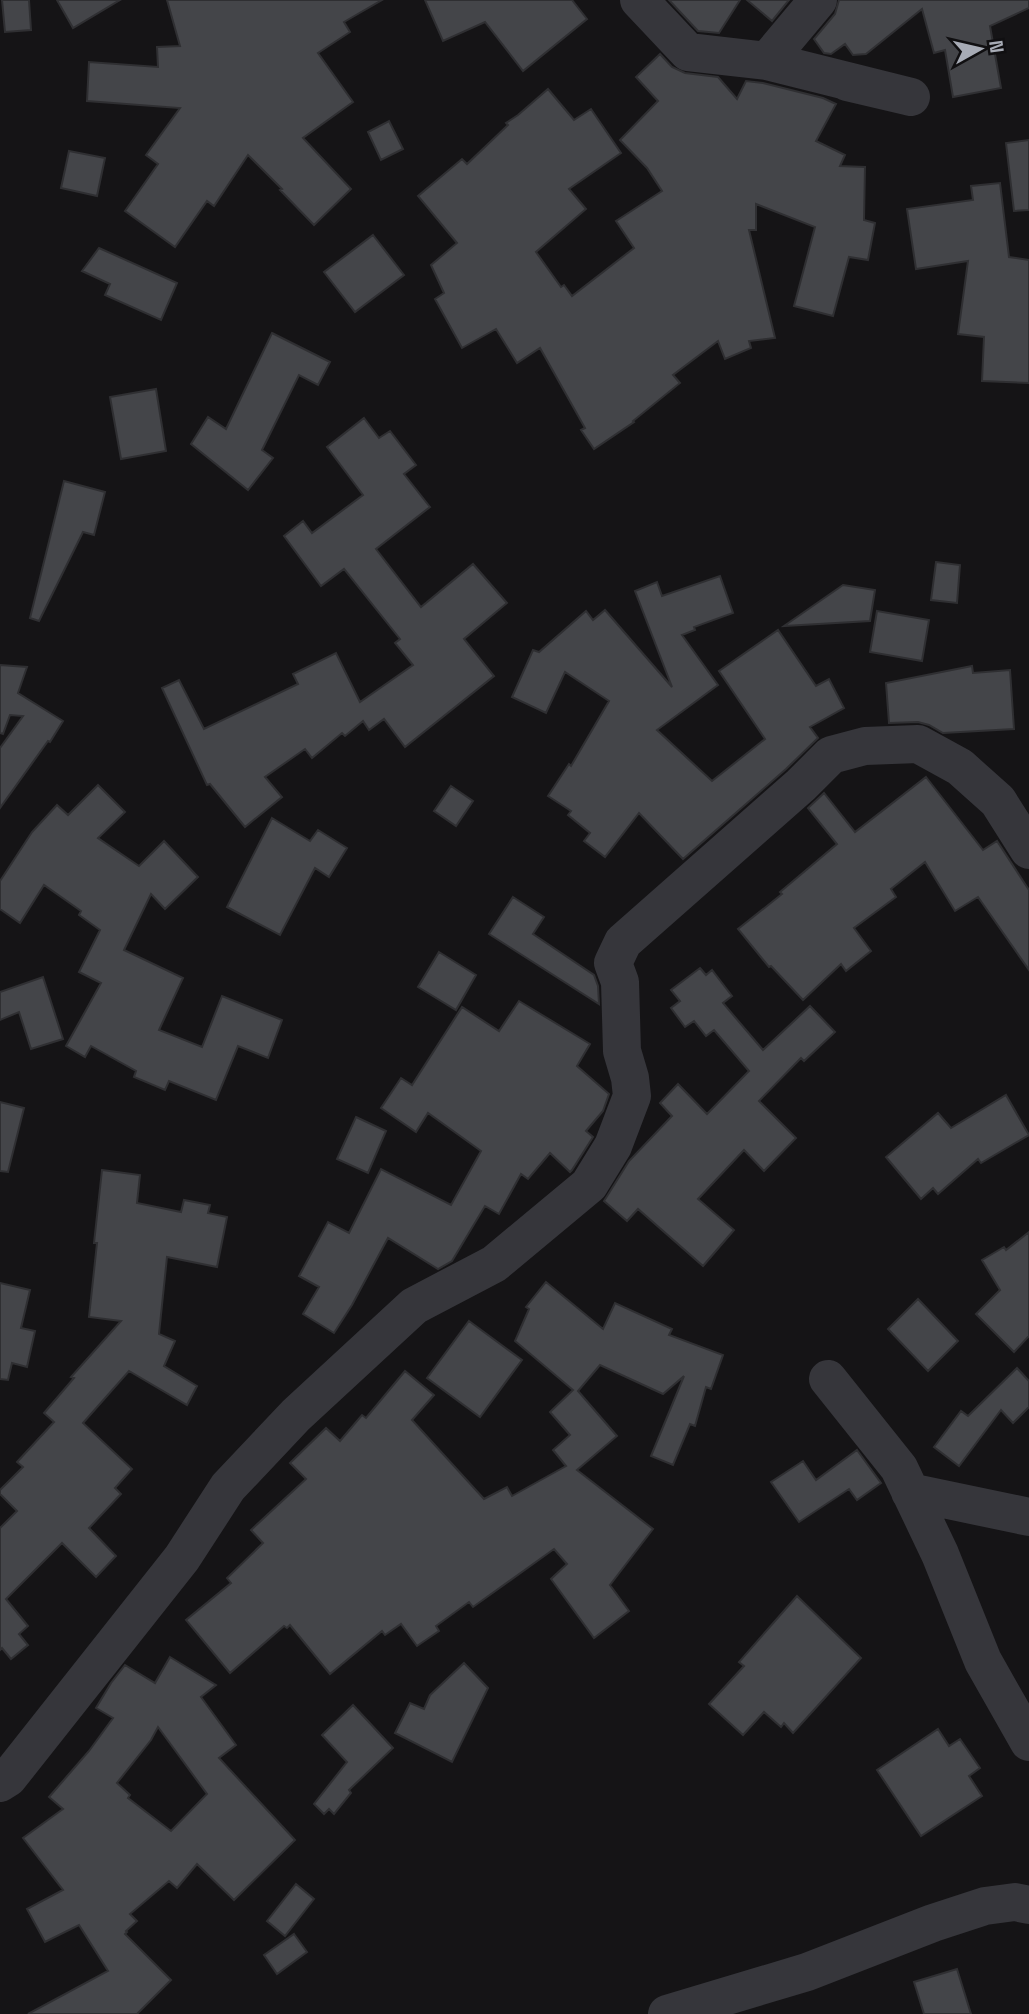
<svg xmlns="http://www.w3.org/2000/svg" width="1029" height="2014" viewBox="0 0 1029 2014" font-family="'Space Grotesk',sans-serif">
<rect width="100%" height="100%" fill="#151416"/>
<path fill="#444549" stroke="#2f2f32" stroke-width="2" fill-rule="evenodd" d="M2,0H29L31,30L5,32Z
M57,0H120L73,28Z
M167,0H382L344,22L350,32L318,53L353,102L303,138L351,189L314,225L280,190L282,189L248,155L214,206L207,201L175,247L125,211L158,164L146,155L180,108L87,101L89,62L158,67L157,47L180,46Z
M425,0H572L587,19L523,71L485,22L443,41Z
M669,0H740L719,33L698,31Z
M747,0H789L772,21Z
M839,0H1029V8L990,26L1001,88L953,97L945,50L934,53L922,9L866,54L853,55L845,44L831,54L824,53L814,39L835,14Z
M660,54L672,67L685,73L718,77L737,99L746,81L763,83L823,98L836,104L816,141L845,155L840,166L865,167L864,220L875,223L868,260L849,257L833,316L794,306L815,227L756,204V230H749L775,338L749,341L751,348L725,359L718,341L673,375L680,383L633,421L634,422L594,449L581,430L585,428L540,348L517,363L496,329L462,348L435,299L444,293L431,265L457,243L418,196L462,159L467,164L508,125L506,123L518,115L548,89L574,120L591,109L621,153L569,189L586,209L536,252L561,287L564,285L572,296L634,248L616,221L662,191L647,168L620,140L658,101L636,77Z
M389,121L403,149L381,160L368,132Z
M1029,140V210L1014,211L1006,143Z
M69,151L105,158L97,196L61,188Z
M1000,183L1009,257L1029,260V383L982,381L984,337L958,334L968,261L916,269L907,209L973,200L971,186Z
M373,235L404,275L355,312L324,272Z
M99,248L177,283L161,320L105,295L110,284L82,271Z
M272,333L330,362L318,385L299,375L262,450L273,458L248,490L191,444L208,417L226,429Z
M156,389L166,451L121,459L110,397Z
M364,418L379,438L390,431L416,465L404,474L430,507L376,549L421,607L473,564L507,603L464,639L494,676L405,747L384,719L369,730L363,721L345,736L342,733L312,758L305,749L265,777L282,797L245,827L210,784L207,785L162,688L179,680L204,729L298,684L293,674L336,653L360,702L413,665L395,643L400,639L344,569L321,586L284,536L303,521L312,533L363,495L327,447Z
M64,481L105,492L94,535L83,532L39,621L30,618Z
M936,562L960,565L957,603L931,600Z
M720,576L733,613L694,627L695,630L682,635L718,685L657,730L712,781L765,739L719,671L778,630L816,686L829,679L844,708L810,727L818,738L786,769L683,859L639,813L605,857L584,841L590,833L568,815L571,811L548,796L569,764L571,766L609,701L565,672L546,713L512,697L533,650L539,652L586,611L593,620L605,610L672,687L635,591L657,582L662,596Z
M843,585L875,590L870,621L784,626Z
M877,611L929,620L922,661L870,652Z
M0,665L27,667L18,693L63,721L50,742L48,741L0,808V748L23,716L10,715L3,734L0,733Z
M972,666L973,673L1010,670L1014,729L943,733L929,725L918,722L889,723L886,683Z
M926,777L983,850L997,841L1029,890V970L978,897L955,911L925,862L891,889L896,897L854,928L871,951L846,971L841,964L803,1000L771,966L769,967L738,929L782,894L780,892L837,844L808,808L824,793L855,832Z
M98,785L125,812L98,838L139,866L164,841L198,877L165,909L151,894L124,950L183,978L159,1030L202,1047L222,996L282,1020L268,1058L238,1046L216,1100L169,1081L165,1090L134,1077L136,1071L91,1046L85,1057L66,1046L101,983L79,972L100,930L79,915L81,911L44,885L20,923L0,909V881L32,832L57,805L68,815Z
M451,786L473,801L456,826L434,811Z
M272,818L310,841L318,830L347,848L329,877L315,868L280,935L227,907Z
M513,897L544,917L533,934L594,975L598,986L599,1004L489,934Z
M439,952L476,975L456,1010L418,987Z
M700,968L706,975L712,970L732,996L723,1003L763,1050L810,1006L835,1032L804,1061L801,1058L759,1101L796,1138L764,1171L744,1150L698,1199L734,1230L703,1266L638,1209L627,1221L604,1201L629,1161L672,1116L660,1103L678,1084L707,1114L749,1071L714,1030L706,1036L694,1021L685,1027L671,1008L680,1001L671,990Z
M43,977L63,1039L31,1049L19,1012L0,1020V992Z
M519,1001L590,1044L577,1066L609,1094L603,1111L586,1131L593,1137L572,1170L570,1172L550,1153L528,1179L521,1174L499,1214L485,1206L452,1261L438,1269L388,1238L352,1305L334,1333L303,1314L319,1287L299,1276L328,1222L349,1233L381,1169L451,1205L481,1151L428,1113L416,1132L381,1108L401,1078L412,1085L462,1007L499,1031Z
M1006,1095L1029,1135L981,1163L978,1159L938,1194L933,1188L921,1199L886,1157L938,1113L951,1128Z
M0,1102L24,1108L8,1172L0,1171Z
M356,1117L386,1131L368,1173L337,1159Z
M102,1170L140,1175L137,1203L181,1212L184,1200L210,1205L208,1213L227,1217L217,1267L167,1257L159,1334L175,1341L164,1366L197,1386L187,1405L129,1371L83,1423L132,1469L115,1488L121,1494L89,1528L116,1556L96,1577L62,1543L6,1599L28,1626L19,1634L28,1645L11,1659L2,1648L0,1650V1528L17,1511L0,1494V1490L23,1467L17,1462L54,1422L44,1413L74,1378L71,1377L121,1321L89,1317L97,1243H94Z
M1029,1232V1336L1014,1352L976,1314L1000,1290L982,1260L1004,1247L1006,1250Z
M546,1282L603,1329L615,1303L672,1329L669,1335L723,1355L711,1389L706,1387L695,1426L690,1424L673,1465L651,1456L684,1376L663,1394L600,1365L578,1391L617,1436L577,1470L653,1529L610,1585L629,1611L594,1638L551,1579L567,1564L554,1549L473,1607L469,1602L436,1626L439,1631L417,1646L401,1624L385,1635L382,1631L330,1674L290,1625L287,1628L284,1626L230,1673L186,1620L231,1583L227,1578L263,1543L251,1530L306,1479L290,1463L326,1428L340,1441L362,1415L366,1418L405,1371L434,1395L412,1420L484,1499L507,1487L512,1496L566,1466L553,1450L570,1435L550,1412L573,1390L515,1341L529,1309L526,1307Z
M0,1283L30,1290L21,1328L35,1331L27,1367L12,1363L8,1380L0,1379Z
M918,1299L958,1341L928,1371L888,1329Z
M469,1321L522,1360L480,1417L427,1378Z
M1017,1368L1029,1381V1407L1013,1423L1001,1410L959,1466L934,1447L961,1411L968,1416Z
M857,1450L881,1483L857,1500L849,1489L799,1522L771,1482L803,1461L816,1480Z
M797,1596L861,1658L793,1733L784,1723L781,1727L764,1712L743,1735L709,1704L744,1666L739,1662Z
M170,1657L216,1685L201,1697L236,1745L219,1758L295,1840L234,1900L197,1864L177,1888L169,1881L130,1914L137,1921L126,1931L127,1932L125,1934L171,1980L137,2014H28L108,1971L79,1925L45,1942L27,1909L63,1890L23,1838L63,1809L49,1797L89,1751L113,1718L96,1708L111,1683L125,1665L155,1683ZM158,1727L207,1794L171,1831L128,1798L130,1795L117,1783L151,1740Z
M464,1663L488,1688L452,1762L395,1733L410,1703L424,1709L430,1695Z
M353,1705L393,1748L349,1790L351,1793L334,1814L329,1809L324,1814L314,1804L347,1762L322,1735Z
M938,1729L949,1746L960,1739L980,1768L969,1776L982,1796L921,1836L877,1770Z
M296,1884L314,1899L285,1936L267,1921Z
M294,1934L307,1952L277,1974L264,1955Z
M957,1969L971,2014H924L914,1982Z"/>
<g fill="none" stroke-linecap="round" stroke-linejoin="round">
<path stroke="#36363b" stroke-width="38" d="M639,0L688,52L767,61L911,97L847,82
M767,61L818,0
M828,1379L899,1468L940,1554L983,1661L1029,1742
M910,1492L1029,1517
M0,1783L8,1778L182,1558L228,1487L296,1415L414,1306L494,1264L589,1185L613,1146L632,1096L630,1078L622,1051L620,982L613,963L623,942L801,785L831,755L865,746L918,744L960,767L998,801L1029,850
M667,2014L807,1972L933,1923L985,1906L1015,1902L1029,1905"/>
</g>
<g transform="translate(980 49) rotate(82)" stroke="#100f11" stroke-width="5" paint-order="stroke">
<path d="M0-5L12 26L0 18L-12 26Z" fill="#a7abb5"/>
<text y="-10" font-size="19" font-weight="bold" text-anchor="middle" fill="#a7abb5">N</text>
</g>
</svg>
